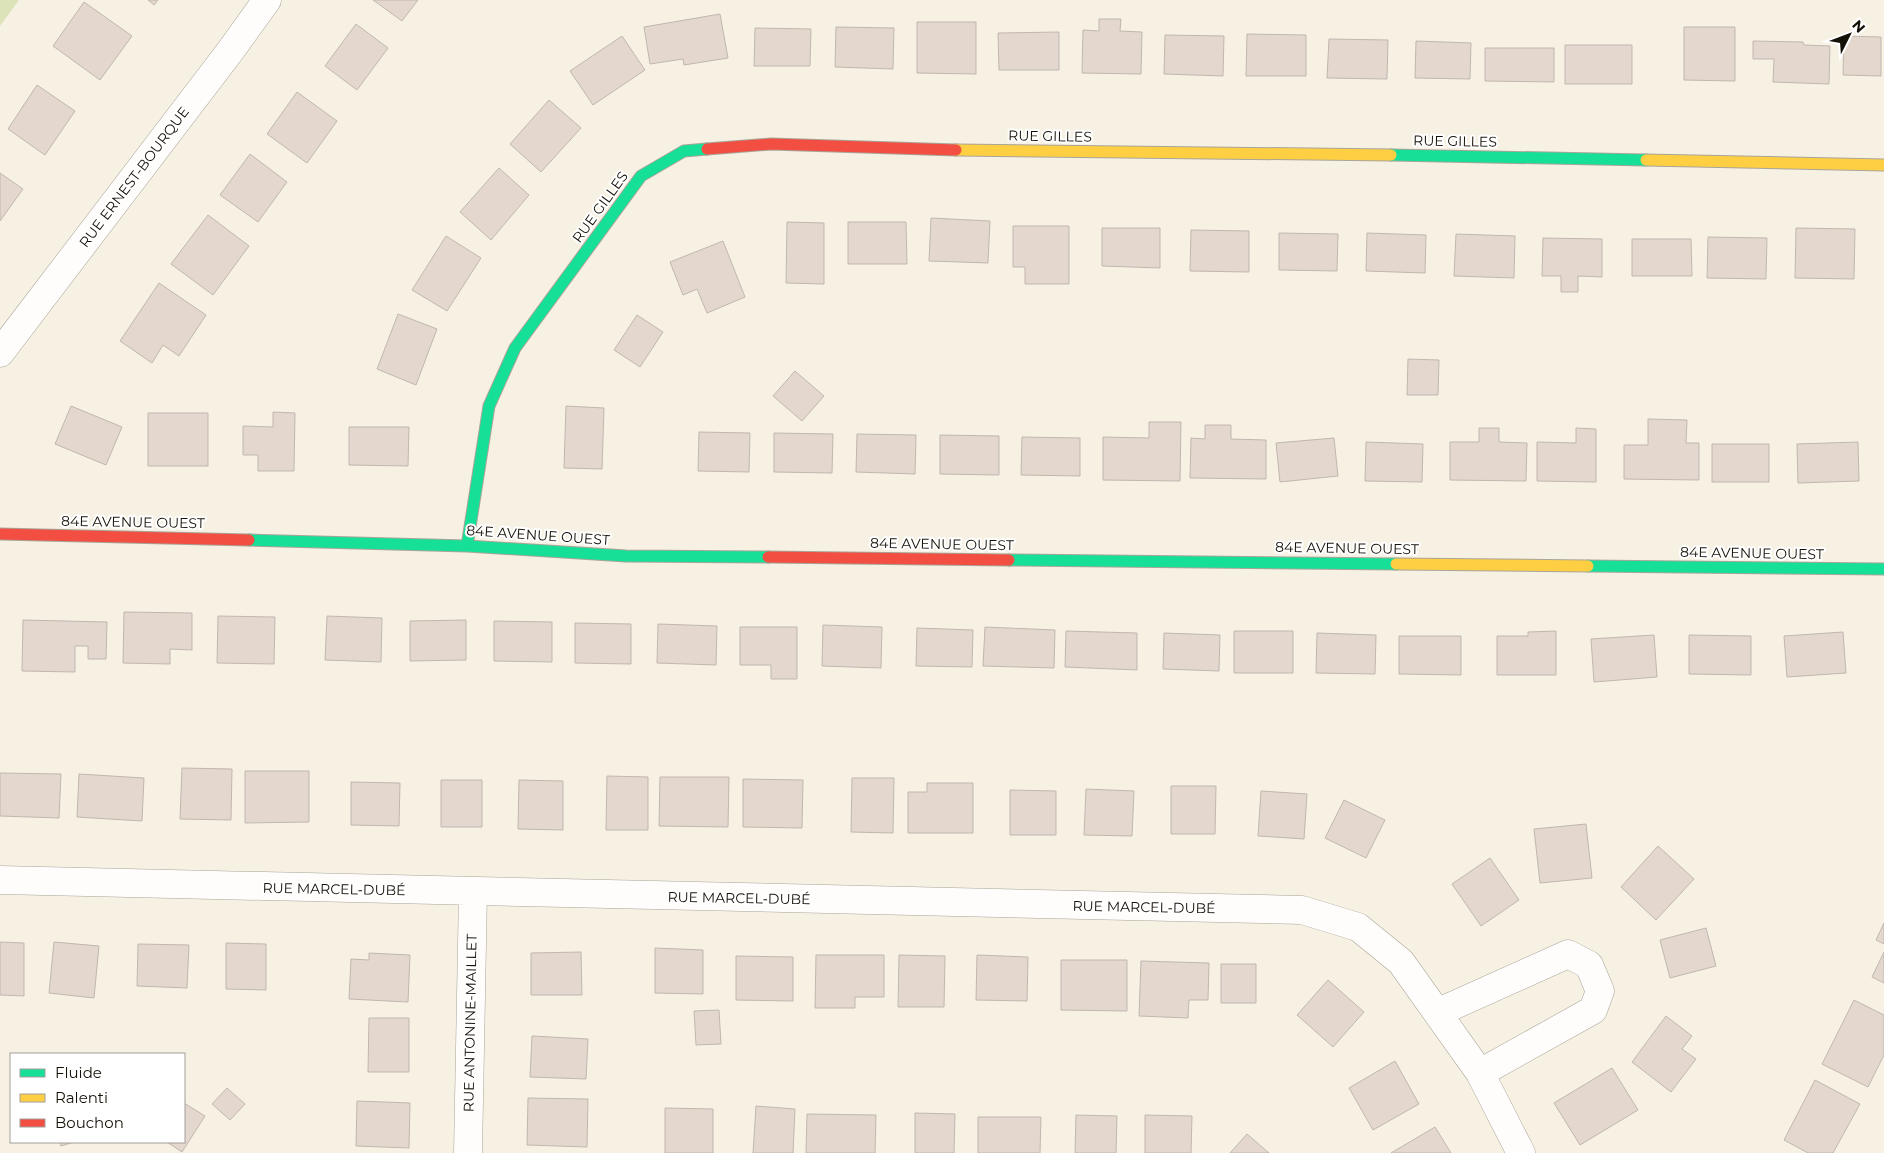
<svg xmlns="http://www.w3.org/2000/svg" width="1884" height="1153" viewBox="0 0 1884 1153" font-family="Montserrat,sans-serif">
<rect width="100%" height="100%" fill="#f7f1e4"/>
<path fill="#dce3b9" d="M0,0H19L0,26Z"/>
<path fill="#e4d7cd" stroke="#c0b7b0" d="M148,0H158L154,5Z
M373,0H418L402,21Z
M84,2L132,36L100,80L53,46Z
M720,14L728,58L684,65L683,59L650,64L644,27Z
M1099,19H1121L1120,31L1142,32L1141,74L1082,73L1083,30L1099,31Z
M917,22H976V74L917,73Z
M356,24L388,48L357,90L325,66Z
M836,27L894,28L893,69L835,67Z
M1684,27H1735V81L1684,80Z
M755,28L811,29L810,66H754Z
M1059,32V70H999L998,33Z
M1247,34L1306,35V76H1246Z
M1165,35L1224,36L1223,76L1164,74Z
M622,36L645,70L593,105L570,71Z
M1844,36L1881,37V76L1843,75Z
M1329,39L1388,40L1387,79L1327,78Z
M1416,41L1471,43L1470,79L1415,78Z
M1753,41L1803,42L1804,45L1830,46L1829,84L1773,82L1774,59H1753Z
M1565,45H1632V84H1565Z
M1485,48H1554V82L1485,81Z
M37,85L75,111L45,155L8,129Z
M297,92L337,121L307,163L267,134Z
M549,100L581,128L541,172L510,144Z
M250,154L287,182L258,222L220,195Z
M499,168L529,195L491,240L460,212Z
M0,173L23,189L0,221Z
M208,215L249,246L213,295L171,264Z
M931,218L990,221L988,263L929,261Z
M787,222L824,223V284L786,283Z
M848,222H906L907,264H848Z
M1013,226H1069V284H1025V267H1013Z
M1102,228H1160V268L1102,266Z
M1796,228L1855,229L1854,279L1795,278Z
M1191,230L1249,231V272L1190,271Z
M1279,233L1338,234L1337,271L1279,270Z
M1367,233L1426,235L1425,273L1366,271Z
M1456,234L1515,236L1514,278L1454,276Z
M446,236L481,258L447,311L412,290Z
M1708,237L1767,238L1766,279L1707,278Z
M1543,238L1602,239V277L1578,276V292H1561V276H1542Z
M1632,239H1691L1692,276H1632Z
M723,241L745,297L707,313L697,289L683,295L670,262Z
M159,283L206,315L179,356L163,345L152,363L120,341Z
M398,314L437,329L416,385L377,369Z
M637,315L663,332L640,367L614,350Z
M1408,359L1439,360L1438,395H1407Z
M795,371L824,396L802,421L773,396Z
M71,406L122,427L106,465L55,444Z
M566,406L604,408L602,469L564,468Z
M273,412L295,413L294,471H258V455H243V426L273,427Z
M148,413H208V466H148Z
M1648,419L1687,420L1686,443H1699V480L1624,479V445H1648Z
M1149,422H1181L1180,481L1103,480V437L1149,438Z
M1205,425H1231V439L1266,440V479L1190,478L1191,438L1205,439Z
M349,427H409L408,466L349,465Z
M1479,428H1499V442L1527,443L1526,481L1450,480V442H1479Z
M1576,428L1596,429V482L1537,481V442L1576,443Z
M699,432L750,433L749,472L698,471Z
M774,433L833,434L832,473L774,472Z
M857,434L916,435L915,474L856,472Z
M940,435L999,436V475L940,474Z
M1022,437L1080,438V476L1021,475Z
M1334,438L1338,476L1280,482L1276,443Z
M1366,442L1423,444L1422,482L1365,481Z
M1858,442L1859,481L1798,483L1797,444Z
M1712,444H1769V482H1712Z
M124,612L192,613V650L170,649V664L123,663Z
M218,616L275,617L274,664L217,663Z
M327,616L382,618L381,662L325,660Z
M23,620L107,622L106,659H88V646H75V672L22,671Z
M466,620V660L410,661V621Z
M494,621L552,622V662L494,661Z
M575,623L631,624V664L575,663Z
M658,624L717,626L716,665L657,663Z
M823,625L882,627L881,668L822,666Z
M740,627H797V679H771V665H740Z
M985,627L1055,630L1054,668L983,666Z
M917,628L973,630L972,667L916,666Z
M1066,631L1137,633V670L1065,667Z
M1234,631H1293V673H1234Z
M1556,631V675H1497V636H1528V632Z
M1843,632L1846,673L1787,677L1784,636Z
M1164,633L1220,635L1219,671L1163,669Z
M1317,633L1376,635L1375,674L1316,673Z
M1654,635L1657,677L1594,682L1591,639Z
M1689,635L1751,636V675L1689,674Z
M1399,636H1461V675L1399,674Z
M182,768L232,769L231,820L180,819Z
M245,771H309V822L245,823Z
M0,773L61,774L59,818L0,816Z
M79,774L144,778L142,821L77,817Z
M607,776L648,777V830H606Z
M660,777H729L728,827L659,826Z
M852,778H894L893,833L851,832Z
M743,779L803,780L802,828L743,827Z
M441,780H482V827H441Z
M519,780L563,781V830L518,829Z
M351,782L400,783L399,826L351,825Z
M927,783H973V833H908V792H927Z
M1171,786H1216L1215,834H1171Z
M1086,789L1134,791L1132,836L1084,835Z
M1010,790L1056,791V835H1010Z
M1261,791L1307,794L1304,839L1258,836Z
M1344,800L1385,820L1366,858L1325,838Z
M1586,824L1592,878L1540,883L1534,829Z
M1658,846L1694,879L1656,920L1621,887Z
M1490,858L1519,900L1481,926L1452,884Z
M1884,923V944L1876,940Z
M1706,928L1716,966L1670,978L1660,940Z
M0,942L24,943V996L0,995Z
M54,942L99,946L94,998L49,993Z
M226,943L266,944V990L226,989Z
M138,944L189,945L187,988L137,986Z
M655,948L703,950V994L655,993Z
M581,952L582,995H531V953Z
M1884,952V983L1872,977Z
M369,953L410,955L408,1002L349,999L351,959L369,960Z
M816,955H884V997H855V1008H815Z
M899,955L945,956L944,1007H898Z
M977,955L1028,957L1027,1001L976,1000Z
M736,956L793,957V1001L736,1000Z
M1061,960H1127V1011L1061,1010Z
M1141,961L1209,963L1208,1000H1189L1188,1018L1139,1016Z
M1221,964H1256V1003H1221Z
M1328,980L1364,1012L1333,1047L1297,1015Z
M1854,1000L1884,1015V1055L1868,1087L1822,1064Z
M719,1010L721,1044L696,1045L694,1011Z
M1666,1016L1692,1036L1682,1049L1696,1059L1671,1092L1632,1062Z
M369,1018H409V1072H368Z
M532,1036L588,1039L586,1079L530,1077Z
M1395,1061L1419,1104L1373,1130L1349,1088Z
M1612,1068L1638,1110L1580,1145L1554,1103Z
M1815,1080L1860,1104L1833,1153H1808L1784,1140Z
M227,1088L245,1104L230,1120L212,1104Z
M528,1098L588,1099L587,1147L527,1145Z
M357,1101L410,1103L409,1148L356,1146Z
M184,1103L205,1116L182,1152L167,1142H184Z
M756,1106L795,1109L793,1153H753Z
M665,1108L713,1109V1153H665Z
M915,1113L955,1114L954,1153H915Z
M807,1114L876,1115L875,1153H806Z
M1076,1115L1117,1116L1116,1153H1075Z
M1145,1115L1192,1116L1191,1153H1145Z
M978,1117H1041L1040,1153H978Z
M1435,1127L1451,1153H1391Z
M1247,1134L1269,1153H1230Z
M60,1142H74L61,1146Z"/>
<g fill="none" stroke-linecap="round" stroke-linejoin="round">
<g stroke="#a9a499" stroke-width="29">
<path id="street" d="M0,353L231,50L267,0
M0,880L1302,910L1358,927L1401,962L1480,1073L1521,1153
M1439,1012L1568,954L1589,965L1600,991L1593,1010L1480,1073
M468,1153L473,892"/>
</g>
<g stroke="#a9a499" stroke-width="13">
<path id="fast" d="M1391,155L1646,160
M249,540L467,546L626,556L768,557
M467,546L489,406L515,348L641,176L684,151L707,149
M1009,560L1396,564
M1588,566L1884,569"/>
</g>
<g stroke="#a9a499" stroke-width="13">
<path id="slow" d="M956,150L1391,155
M1646,160L1884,165
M1396,564L1588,566"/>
</g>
<g stroke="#a9a499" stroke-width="13">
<path id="jam" d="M707,149L771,144L956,150
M0,534L249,540
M768,557L1009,560"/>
</g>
<use href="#street" stroke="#fefdfb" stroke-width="28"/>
<use href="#fast" stroke="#16e098" stroke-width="11"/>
<use href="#slow" stroke="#ffcf43" stroke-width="11"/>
<use href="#jam" stroke="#f24e42" stroke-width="11"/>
</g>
<g text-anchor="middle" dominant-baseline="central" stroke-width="4" stroke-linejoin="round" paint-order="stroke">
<g font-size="14" fill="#151006" stroke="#fff">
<text transform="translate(1050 136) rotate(1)">RUE GILLES</text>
<text transform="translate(1455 141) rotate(1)">RUE GILLES</text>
<text transform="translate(134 177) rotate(-53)">RUE ERNEST-BOURQUE</text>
<text transform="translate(600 207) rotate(-54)">RUE GILLES</text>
<text transform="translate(133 522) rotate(1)">84E AVENUE OUEST</text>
<text transform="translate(538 535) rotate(4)">84E AVENUE OUEST</text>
<text transform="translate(942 544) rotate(1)">84E AVENUE OUEST</text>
<text transform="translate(1347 548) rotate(1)">84E AVENUE OUEST</text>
<text transform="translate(1752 553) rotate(1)">84E AVENUE OUEST</text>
<text transform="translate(334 889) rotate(1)">RUE MARCEL-DUBÉ</text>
<text transform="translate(739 898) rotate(1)">RUE MARCEL-DUBÉ</text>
<text transform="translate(1144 907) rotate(1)">RUE MARCEL-DUBÉ</text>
<text transform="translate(470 1023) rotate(-89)">RUE ANTONINE-MAILLET</text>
</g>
</g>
<rect x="10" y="1053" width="175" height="90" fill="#ffffff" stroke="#a19f9b"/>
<rect x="20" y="1069" width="25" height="8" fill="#16e098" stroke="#a19f9b"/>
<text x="55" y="1078" font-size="15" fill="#151006">Fluide</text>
<rect x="20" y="1094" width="25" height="8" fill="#ffcf43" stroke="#a19f9b"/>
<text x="55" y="1103" font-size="15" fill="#151006">Ralenti</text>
<rect x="20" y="1119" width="25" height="8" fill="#f24e42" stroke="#a19f9b"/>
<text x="55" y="1128" font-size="15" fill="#151006">Bouchon</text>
<g transform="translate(1849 35) rotate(48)" stroke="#ffffff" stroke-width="4" paint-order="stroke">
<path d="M0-4L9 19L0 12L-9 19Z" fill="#151006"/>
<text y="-8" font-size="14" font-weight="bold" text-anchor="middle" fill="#151006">N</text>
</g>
</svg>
